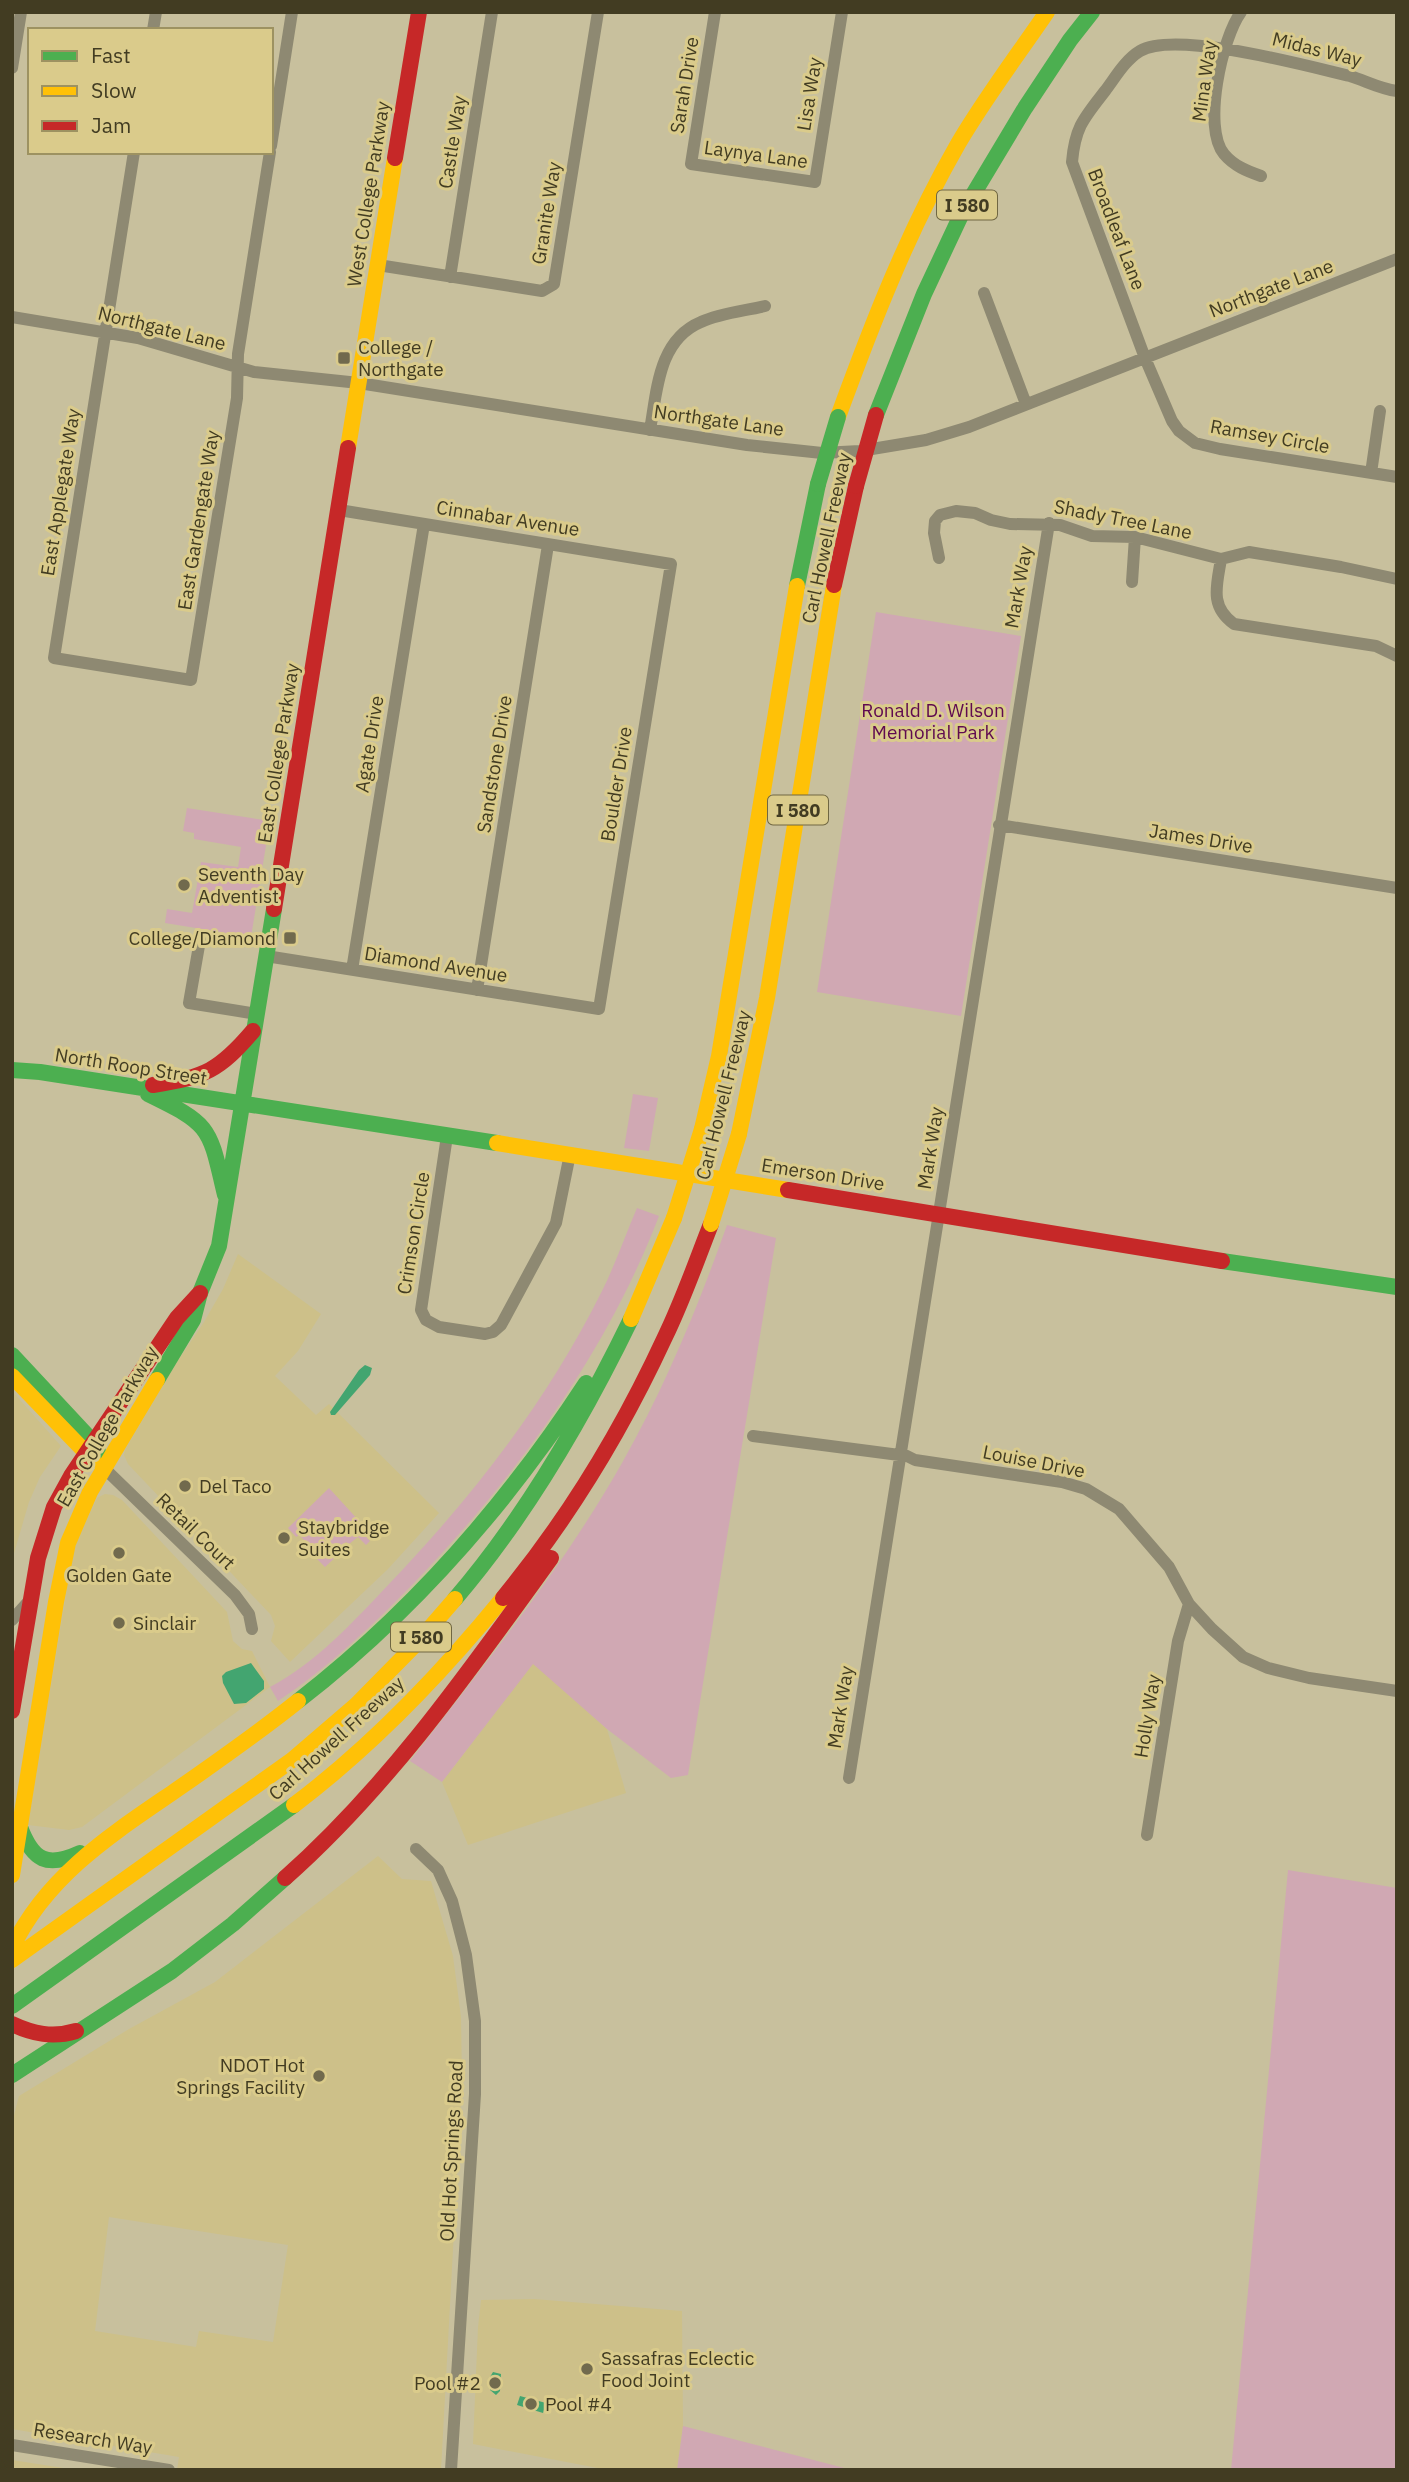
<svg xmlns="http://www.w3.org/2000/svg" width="1409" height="2482" viewBox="0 0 1409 2482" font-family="'IBM Plex Sans',sans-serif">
<rect width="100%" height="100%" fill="#c8c09d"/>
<path fill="#cdc089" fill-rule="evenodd" d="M238,1254L321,1314L298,1351L275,1376L316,1415L329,1404L439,1513L388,1569L290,1662L271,1641L275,1626L271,1615L128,1464L124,1455L125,1450L177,1362L204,1322L223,1289Z
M12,1391L61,1446L40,1477L29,1502L12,1560Z
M105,1494L113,1495L122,1500L227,1612L233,1641L242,1649L252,1651L270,1687L82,1827L69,1830L28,1825L72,1558L77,1541L97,1498Z
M533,1663L607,1729L626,1793L468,1845L442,1782Z
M378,1856L402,1879L431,1881L453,1956L461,2017L462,2084L441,2470H177L179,2457L12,2429V2123L19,2096L129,2029L215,1982ZM109,2217L288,2245L273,2342L199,2331L196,2347L95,2331Z
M534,2299L682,2311L683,2426L677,2470H608L473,2444L478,2327L481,2300Z
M12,2460L76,2470H12Z"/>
<path fill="#d0a8b3" d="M876,612L1021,636L961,1016L817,992Z
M187,808L270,821L251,937L165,923L167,909L192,913L201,862L238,867L241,847L194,839V833L183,831Z
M633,1094L658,1098L649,1151L624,1148Z
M637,1208L659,1216C606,1354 516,1477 414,1583C372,1626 328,1668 278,1701L270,1687C317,1662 353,1622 390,1583C473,1496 548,1400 602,1291C615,1265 625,1236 637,1208Z
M727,1225L776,1238L688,1775L671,1778L607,1729L533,1664L442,1782L410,1761C484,1665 562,1569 622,1463C665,1387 698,1307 727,1225Z
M329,1488L361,1523L357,1527L370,1541L366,1545L358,1537L349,1544L346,1542L337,1551L339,1554L325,1567L317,1559L320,1556L299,1535L296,1537L288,1528Z
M1288,1870L1397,1888V2470H1231Z
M683,2426L852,2470H677Z"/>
<path fill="#43a570" d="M365,1365L372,1368L370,1375L335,1415H331L330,1412L359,1370Z
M251,1663L264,1681V1689L246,1703L234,1704L223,1683L222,1676L226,1672Z
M493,2372L501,2374L500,2391L496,2395L490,2390V2377Z
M520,2396L546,2403L543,2413L517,2405Z"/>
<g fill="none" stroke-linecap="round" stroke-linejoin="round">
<path stroke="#8e8972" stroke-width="12" d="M715,12L691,164L815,182L842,12
M1241,12C1222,38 1202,127 1224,154C1234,166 1247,171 1261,176
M153,30L156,12
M12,68L21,12
M1397,91C1380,89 1366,81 1350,76C1307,66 1176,30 1140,51C1125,60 1115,78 1105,91C1084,118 1075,127 1072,162L1145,358L1172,421L1179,431L1195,443L1220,449L1397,477
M271,146L292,12
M134,152L54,658L191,680L237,398L238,354L270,152
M378,265L542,291L554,284L598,12
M450,277L492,12
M984,293L1026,404
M12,317L138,338L254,372L359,383L747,445L822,453L860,451L926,440L969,427L1397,259
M650,430C657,391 658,340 701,322C720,313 744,311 765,306
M1371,473L1380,411
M939,558L934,533L935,521L940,515L956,511L975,513L991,520L1010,524L1060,525L1092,536L1135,537L1221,559
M1397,579L1341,567L1249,552L1221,559C1217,585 1209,606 1234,624L1376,646L1397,656
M1132,582L1135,537
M999,825L1397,888
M200,940L189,1003L257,1014
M266,956L599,1009L671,564L339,510
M352,970L424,524
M477,990L548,545
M447,1136L421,1310L426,1320L439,1327L485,1334L493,1332L501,1325L556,1223L570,1154
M753,1436L907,1456L915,1460L1062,1482L1086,1489L1119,1509L1169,1567L1189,1604L1212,1629L1243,1657L1268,1668L1309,1678L1397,1691
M104,1468L235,1595L249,1614L252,1629
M12,1620L29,1601
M849,1778L1049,523
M1147,1835L1178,1641L1189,1604
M416,1849L438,1870L452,1901L466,1955L475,2021V2094L451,2470
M12,2445L169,2470"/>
<path stroke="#4caf50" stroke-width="16" d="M876,415L924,294L962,213L1025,108L1070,40L1092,12
M797,586L818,484
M12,1070L40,1072L497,1143
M148,1094C212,1125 209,1127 225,1195
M1222,1261L1397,1287
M12,1355L94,1443L98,1452
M157,1380L193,1320L200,1293L219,1246L274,909
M455,1599C527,1515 583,1418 631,1319
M298,1701C413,1612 507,1504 586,1383
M20,1827C33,1861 47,1868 80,1853
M12,2006L294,1805
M12,2075L172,1971L233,1924L285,1878"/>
<path stroke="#ffc107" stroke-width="16" d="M838,417C872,324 908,231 958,144C985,98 1017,56 1047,12
M348,448L395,158
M702,1129L719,1056L797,586
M739,1134L767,998L834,585
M497,1143L788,1190
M631,1319L674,1218
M12,1376L93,1460
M294,1805C372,1746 441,1674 503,1598
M12,1875L56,1602L68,1543L90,1492L157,1380
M12,1948C46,1877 109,1836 172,1793C215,1763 257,1734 298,1701
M12,1960L292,1760L356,1705L415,1645L455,1599"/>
<path stroke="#c62828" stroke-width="16" d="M395,158L419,12
M834,585L856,486
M274,909L348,448
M153,1085C205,1077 219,1071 253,1031
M788,1190L1222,1261
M503,1598C568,1519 622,1430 665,1337C683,1300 696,1262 711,1224
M12,1711L38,1558L54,1507L71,1476L177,1318L200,1293
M285,1878C389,1786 470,1670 551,1558
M12,2024C33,2034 53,2038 76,2031"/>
<path stroke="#4caf50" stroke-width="16" d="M818,484L838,417"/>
<path stroke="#ffc107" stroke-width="16" d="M674,1218L702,1129
M711,1224L739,1134"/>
<path stroke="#c62828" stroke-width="16" d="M856,486L876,415"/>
</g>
<g fill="#716a4d" stroke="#dacb8b" stroke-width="2.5">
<rect x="337" y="351" width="14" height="14" rx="3.5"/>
<circle cx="184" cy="885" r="7"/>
<rect x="283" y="931" width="14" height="14" rx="3.5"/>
<circle cx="185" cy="1486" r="7"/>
<circle cx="284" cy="1538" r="7"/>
<circle cx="119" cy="1553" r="7"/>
<circle cx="119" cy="1623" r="7"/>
<circle cx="319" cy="2076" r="7"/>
<circle cx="587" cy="2369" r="7"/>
<circle cx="495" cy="2383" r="7"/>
<circle cx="531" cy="2404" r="7"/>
</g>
<g text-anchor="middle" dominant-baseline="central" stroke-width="6" stroke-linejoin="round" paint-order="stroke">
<g fill="#dacb8b" stroke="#706742" stroke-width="2">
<rect x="937" y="190.5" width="60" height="29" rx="5"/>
<rect x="768" y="795.5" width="60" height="29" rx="5"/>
<rect x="391" y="1622.5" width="60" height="29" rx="5"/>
</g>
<g font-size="18" font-weight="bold" fill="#423c22">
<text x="967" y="205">I 580</text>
<text x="798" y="810">I 580</text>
<text x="421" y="1637">I 580</text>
</g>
<g font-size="19" fill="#423c22" stroke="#dacb8b">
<text transform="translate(1317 49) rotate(14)">Midas Way</text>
<text transform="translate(1204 81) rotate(-82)">Mina Way</text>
<text transform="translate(684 85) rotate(-81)">Sarah Drive</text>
<text transform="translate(809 94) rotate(-81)">Lisa Way</text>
<text transform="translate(452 142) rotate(-81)">Castle Way</text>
<text transform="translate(756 154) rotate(8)">Laynya Lane</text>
<text transform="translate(368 194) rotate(-81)">West College Parkway</text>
<text transform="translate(546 213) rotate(-81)">Granite Way</text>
<text transform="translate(1117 229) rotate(69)">Broadleaf Lane</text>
<text transform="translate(1271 288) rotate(-21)">Northgate Lane</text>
<text transform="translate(162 328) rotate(14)">Northgate Lane</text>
<text transform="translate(719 420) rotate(8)">Northgate Lane</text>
<text transform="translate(1270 436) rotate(10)">Ramsey Circle</text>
<text transform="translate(60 492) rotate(-81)">East Applegate Way</text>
<text transform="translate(508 518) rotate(9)">Cinnabar Avenue</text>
<text transform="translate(1123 519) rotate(11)">Shady Tree Lane</text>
<text transform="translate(198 520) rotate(-81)">East Gardengate Way</text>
<text transform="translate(826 538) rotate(-78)">Carl Howell Freeway</text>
<text transform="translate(1018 587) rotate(-80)">Mark Way</text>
<text transform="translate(369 744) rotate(-81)">Agate Drive</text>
<text transform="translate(278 753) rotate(-81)">East College Parkway</text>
<text transform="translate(494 764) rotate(-81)">Sandstone Drive</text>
<text transform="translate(616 784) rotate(-81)">Boulder Drive</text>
<text transform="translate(1201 838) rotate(9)">James Drive</text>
<text transform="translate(436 964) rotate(9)">Diamond Avenue</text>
<text transform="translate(131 1066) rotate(9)">North Roop Street</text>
<text transform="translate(723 1095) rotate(-76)">Carl Howell Freeway</text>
<text transform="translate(930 1148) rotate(-81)">Mark Way</text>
<text transform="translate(823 1174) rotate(9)">Emerson Drive</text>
<text transform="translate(413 1233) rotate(-81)">Crimson Circle</text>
<text transform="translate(107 1426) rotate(-60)">East College Parkway</text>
<text transform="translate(1034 1461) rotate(11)">Louise Drive</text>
<text transform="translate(196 1531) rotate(44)">Retail Court</text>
<text transform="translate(840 1707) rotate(-81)">Mark Way</text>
<text transform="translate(1147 1716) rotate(-81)">Holly Way</text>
<text transform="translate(336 1738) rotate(-42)">Carl Howell Freeway</text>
<text transform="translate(451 2151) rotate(-87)">Old Hot Springs Road</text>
<text transform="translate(93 2438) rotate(9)">Research Way</text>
</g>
<g font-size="19" fill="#423c22" stroke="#dacb8b" text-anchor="start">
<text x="358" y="347">College /<tspan x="358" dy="22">Northgate</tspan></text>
<text x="198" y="874">Seventh Day<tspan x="198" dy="22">Adventist</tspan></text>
<text x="276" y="938" text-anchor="end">College/Diamond</text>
<text x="199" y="1486">Del Taco</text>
<text x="298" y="1527">Staybridge<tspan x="298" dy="22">Suites</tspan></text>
<text x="119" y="1575" text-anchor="middle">Golden Gate</text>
<text x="133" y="1623">Sinclair</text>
<text x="305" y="2065" text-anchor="end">NDOT Hot<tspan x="305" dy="22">Springs Facility</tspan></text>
<text x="601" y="2358">Sassafras Eclectic<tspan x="601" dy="22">Food Joint</tspan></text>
<text x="481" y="2383" text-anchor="end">Pool #2</text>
<text x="545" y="2404">Pool #4</text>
</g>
<g font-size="19" fill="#5f0a50" stroke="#dacb8b">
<text x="933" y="710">Ronald D. Wilson<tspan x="933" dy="22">Memorial Park</tspan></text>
</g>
</g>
<rect width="1409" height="2482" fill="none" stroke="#423c22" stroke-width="28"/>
<rect x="28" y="28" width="245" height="126" fill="#dacb8b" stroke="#9d9261" stroke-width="2"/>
<rect x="42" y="51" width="35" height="10" fill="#4caf50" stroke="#9d9261" stroke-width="2"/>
<text x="91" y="63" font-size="21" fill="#423c22">Fast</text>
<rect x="42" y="86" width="35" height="10" fill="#ffc107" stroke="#9d9261" stroke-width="2"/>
<text x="91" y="98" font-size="21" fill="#423c22">Slow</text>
<rect x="42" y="121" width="35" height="10" fill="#c62828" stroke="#9d9261" stroke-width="2"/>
<text x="91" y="133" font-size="21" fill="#423c22">Jam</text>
</svg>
